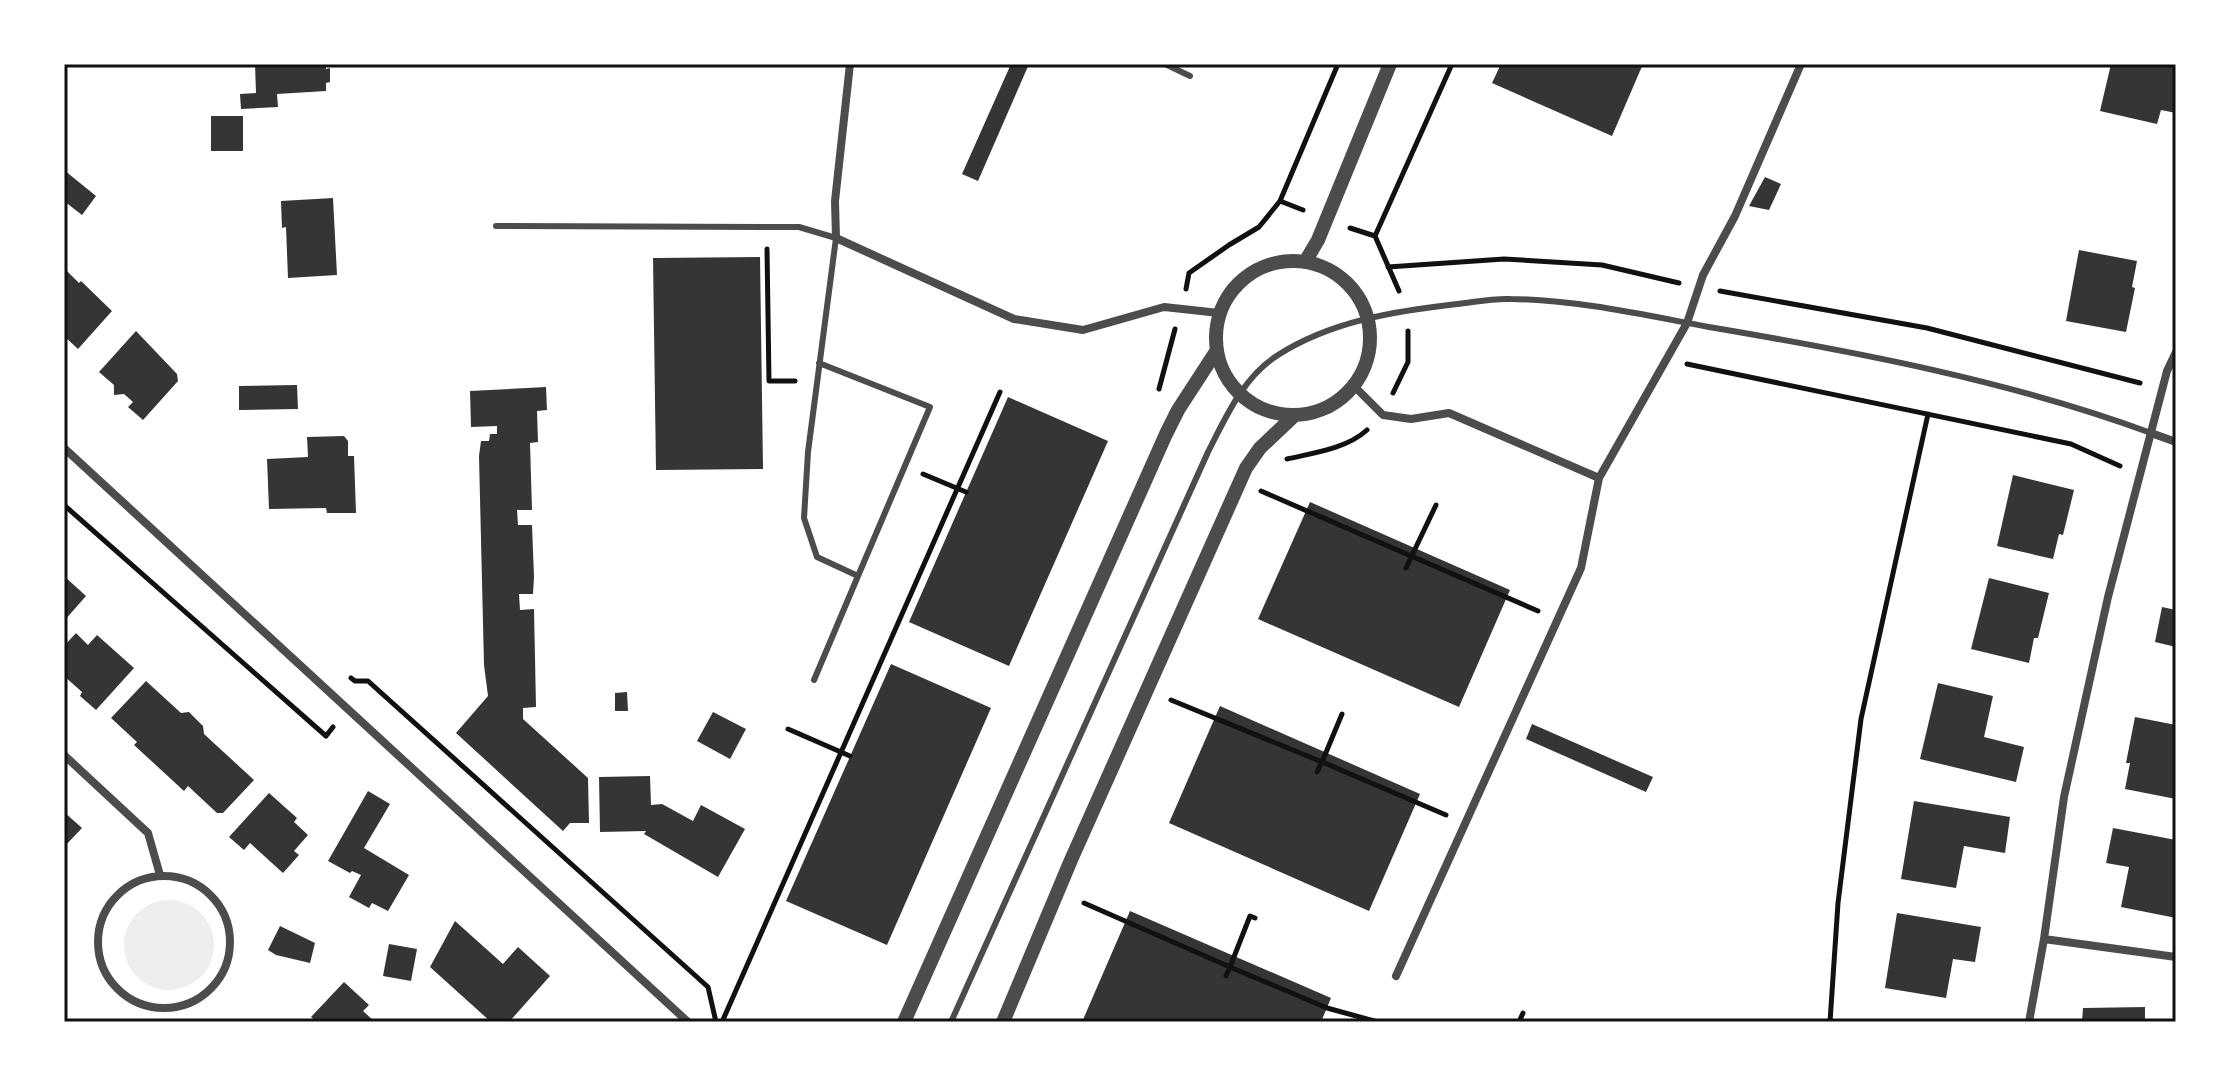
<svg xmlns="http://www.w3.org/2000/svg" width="2240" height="1086" viewBox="0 0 2240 1086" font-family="Rubik,sans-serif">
<rect width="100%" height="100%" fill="#fff"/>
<path fill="#eee" d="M124 945a45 45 0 1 1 90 0a45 45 0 1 1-90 0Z"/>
<path fill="#353535" d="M255,64H326V69L330,68V82L326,83V91L277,94L278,107L241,109L240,94L256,93Z
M1011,64H1029L978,181L962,174Z
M1501,64H1643L1612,136L1492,83Z
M2111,64H2170L2176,67V113L2161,110L2157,124L2100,111Z
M211,116H243V151H211Z
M64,170L96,196L82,215L64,201Z
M1765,177L1781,184L1769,210L1749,206Z
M333,198L337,275L288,278L286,227L282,228L281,201Z
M2079,250L2137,261L2132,287L2135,288L2126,332L2066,321Z
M760,257L763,469L656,470L653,258Z
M67,271L79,283L81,281L112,311L78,349L64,336V275Z
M136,331L177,374L178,381L143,420L128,407L133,402L124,394L114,395V385L99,372Z
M297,385L298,409L239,410V386Z
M546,387L547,410L537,411L538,442L530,443L532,510H517L518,525H532L534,577L533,594H519L520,610L534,609L536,707L523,708V719L588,778L589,823H570L563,831L456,733L488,696L484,665L479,456L481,441H489L490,434H497V426L471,427L470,391Z
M1008,397L1108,441L1009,666L909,622Z
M344,436L348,441V456H354L356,513H327L326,508L269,509L267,459L308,457L307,437Z
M2013,475L2074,490L2063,535L2059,534L2053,559L1997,546Z
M1310,502L1510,590L1459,707L1258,619Z
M64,576L86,596L64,621Z
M1989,578L2049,593L2038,638H2034L2029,663L1971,649Z
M2162,607L2176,610V647L2155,642Z
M76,633L88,645L97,635L134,668L96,710L80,696L82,692L64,676V646Z
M891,664L991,708L887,945L786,901Z
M146,681L181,713L189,712L203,726L204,734L254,780L223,813H217L188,786L184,791L134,745L137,742L111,718Z
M1938,683L1993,696L1984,737L2024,747L2016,782L1920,759Z
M627,692L628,711H615V693Z
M1220,706L1420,794L1369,911L1169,823Z
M713,712L746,729L730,759L697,741Z
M2135,717L2176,725V799L2125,789L2130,763H2126Z
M1532,724L1653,777L1646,792L1526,739Z
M650,776L651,805L662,804L693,821L701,805L745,829L718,877L644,834L646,831L600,832L599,777Z
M368,791L390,804L364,848L409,875L388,911L372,903L369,908L349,897L361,875L352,871L350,873L328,861Z
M269,793L297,818L294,822L308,835L294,851L299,855L283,873L250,843L244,850L229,837Z
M1914,801L2010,817L2005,853L1964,846L1956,888L1901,879Z
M64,812L82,828L64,847Z
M2113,828L2176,840V918L2121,907L2129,867L2106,863Z
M1130,911L1331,998L1321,1022H1082Z
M1897,913L1981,927L1975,962L1953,959L1946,998L1885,988Z
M455,921L503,964L518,947L550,976L509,1022H491L430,967Z
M280,926L315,943L310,963L276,955L268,950Z
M389,944L417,949L411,981L383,976Z
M344,982L369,1005L363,1011L375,1022H317L311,1017Z
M2145,1007V1022H2082L2083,1008Z"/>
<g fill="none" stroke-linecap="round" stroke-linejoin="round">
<path stroke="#111" stroke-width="5" d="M1280,201L1338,64
M1350,228L1375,236L1399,291
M1375,236L1452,64
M767,249L769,381H795
M1388,267L1504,259L1602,265L1679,283
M1186,289L1189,273L1229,245L1259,227L1280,201L1303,210
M1720,291L1927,328L2140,383
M1687,364L2071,444L2120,466
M1159,389L1175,329
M1393,393L1408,362V331
M1287,459C1313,453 1346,449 1367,430
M923,474L966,492
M1261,491L1538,611
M64,505L326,736L333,727
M1406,568L1436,505
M351,678L355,681H368L708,987L716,1022
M1171,700L1322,762L1342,714
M788,729L850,756
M1317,772L1322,762L1446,815
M1084,903L1230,967L1250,916L1255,918
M1226,976L1230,967L1327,1008L1378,1022
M722,1022L1000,392
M1519,1022L1523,1013
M1830,1022L1838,903L1861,719L1928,414"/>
<path stroke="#4c4c4c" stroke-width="6" d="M1165,64L1190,76
M496,226L799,227L836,238L808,452L804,518L817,557L858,576L814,680
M819,363L930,407L858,576
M951,1022L1208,452C1226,417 1243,377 1278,355C1331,321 1396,311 1457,304C1475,302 1494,298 1511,299C1578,300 1644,315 1709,327C1857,352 2010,381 2151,433"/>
<path stroke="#4c4c4c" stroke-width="8" d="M850,64L835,201L836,238L1014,319L1083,330L1164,307L1219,313
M1353,385L1383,415L1411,419L1449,413L1599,478
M2151,433L2176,442
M64,448L688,1022
M64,755L148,833L160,875
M98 942a66 66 0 1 1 132 0a66 66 0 1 1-132 0Z
M2044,939L2176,957
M1396,976L1581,568L1599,478L1687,323L1703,275L1735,216L1801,64
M2029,1022L2044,939L2064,797L2108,597L2167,371L2176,352"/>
<path stroke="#4c4c4c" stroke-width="14" d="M1216 338a77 77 0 1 1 154 0a77 77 0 1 1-154 0Z
M1305,262L1318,240L1390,64
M904,1022L1166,434L1178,410L1217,350
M1003,1022L1071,860L1246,468L1260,448L1295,415"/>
</g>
<rect width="2240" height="1086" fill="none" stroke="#ffffff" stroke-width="132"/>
<rect x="66" y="66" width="2108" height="954" fill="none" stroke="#111" stroke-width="3"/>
</svg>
